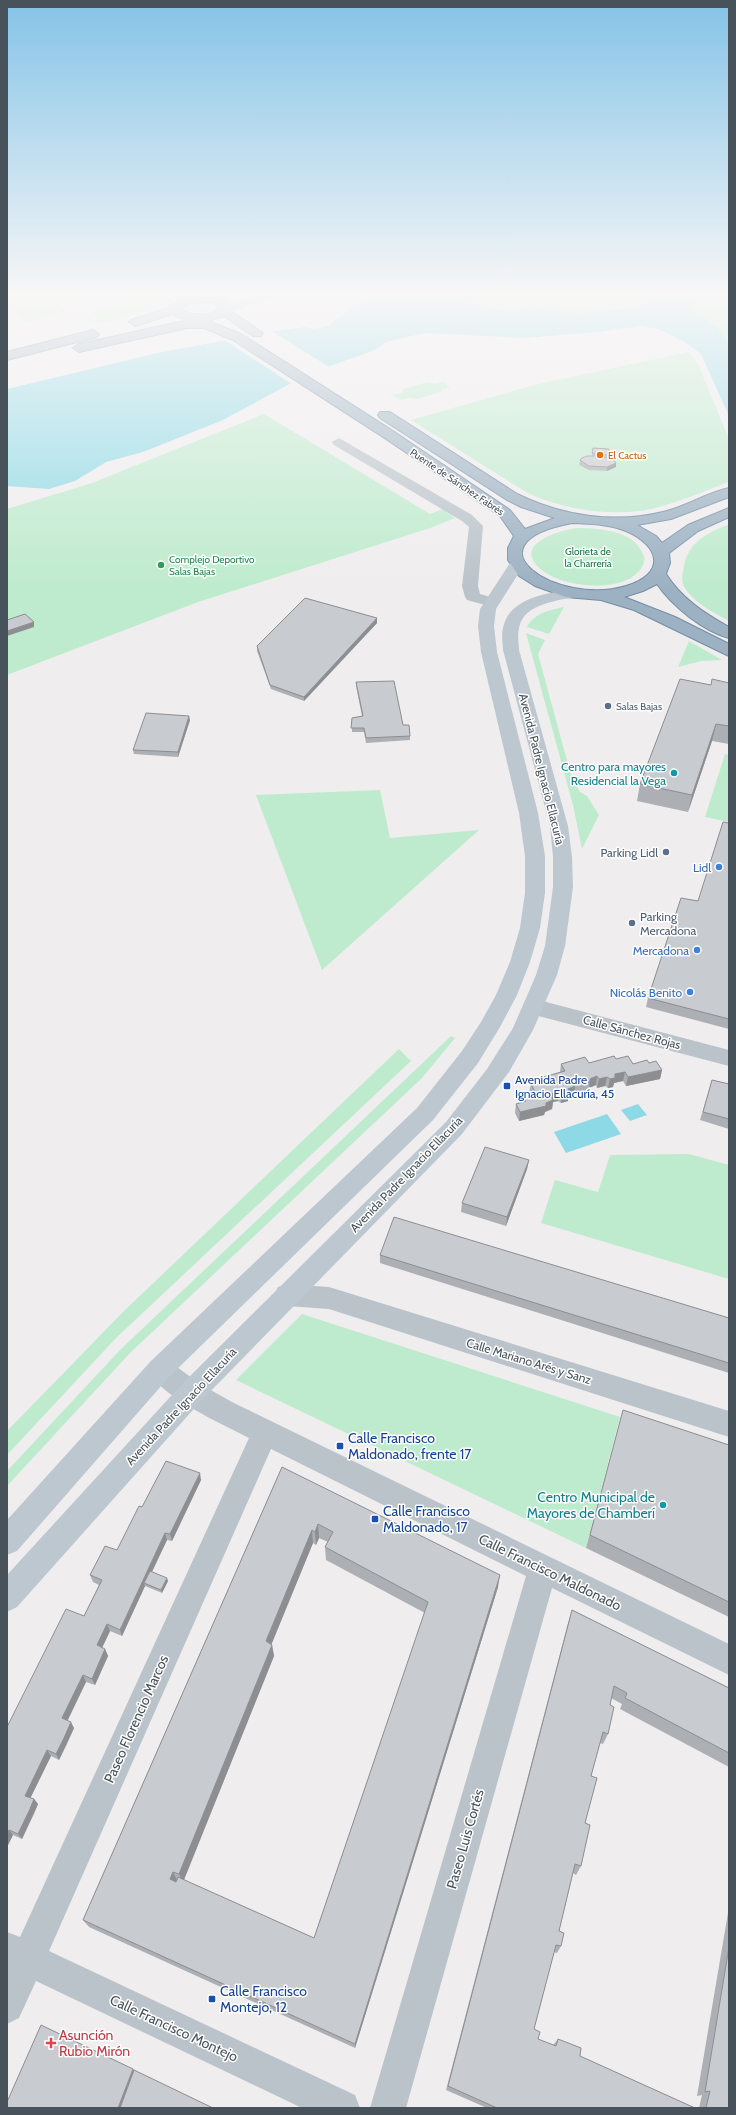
<svg xmlns="http://www.w3.org/2000/svg" width="736" height="2115" viewBox="0 0 736 2115" font-family="Cabin,sans-serif">
<rect width="100%" height="100%" fill="#f0edee"/>
<path fill="#beebcd" d="M7,292H97L61,306L65,312C52,313 41,319 28,323L7,305Z
M110,292H155L162,301C144,315 105,327 83,320L88,318L96,320L94,316L89,314L98,310L110,309L111,304L115,303L111,300L124,298Z
M478,292H664L634,308L575,314L530,306L519,312L501,311L470,302Z
M717,292H729V340L727,342L720,330L690,307Z
M203,304L212,306L213,310L204,313L191,310L193,306Z
M689,352L698,364L729,439V482C704,491 677,503 651,509C612,517 562,510 526,492L411,420L538,384Z
M428,382L435,384L443,382L450,387L443,389L441,392L416,399L409,398L401,400L393,395L402,393L403,389Z
M264,414L430,514L443,509L455,518L430,528L198,602L7,675V509L92,483Z
M729,524V621C714,613 690,601 683,584C681,579 683,572 684,566C689,541 708,533 729,524Z
M576,528C598,528 632,530 642,552C645,557 645,562 642,567C626,594 565,588 543,571C510,546 556,531 576,528Z
M564,607L549,634L527,627C534,613 550,610 564,607Z
M526,633L545,640L538,654L572,779L580,792L587,796L599,815L582,849L573,805Z
M689,641L722,660L701,661L678,667Z
M725,754L729,755V822L705,817Z
M380,790L390,838L479,830L322,970L256,795Z
M451,1036L455,1038L422,1078L130,1353L7,1486V1471L120,1350Z
M399,1049L411,1061L116,1338L7,1455V1431L125,1310Z
M689,1154L729,1165V1279L541,1223L555,1180L598,1192L610,1155Z
M302,1314L620,1417L586,1548L236,1380Z"/>
<path fill="#8ed9e6" d="M391,292H478L470,302L501,311L519,312L530,306L575,314L634,308L664,292H717L691,307L720,330L729,344V416L701,354L685,342L658,329L642,326L599,332L525,338L425,333L386,342L375,350L308,374L223,420L143,452L106,462L75,481L49,489L7,486V389L162,352L274,331L305,327L314,329L328,326L353,307Z
M638,1104L647,1115L630,1121L621,1110Z
M607,1114L621,1134L566,1153L554,1132Z"/>
<path fill="#f0edee" d="M270,330L331,368L293,385L223,339Z"/>
<g fill="none" stroke-linecap="round" stroke-linejoin="round">
<g stroke="#738ea5" stroke-width="2">
<path id="trunk" d="M198,295C210,294 223,296 231,306L229,310L263,333L261,336H253L224,316L208,321L241,334L393,431L510,510L525,529L555,518L521,507L507,500L380,418L378,415L380,412H390L517,494C562,516 614,524 663,512C685,507 706,493 729,488V497L671,519L637,525L656,536L662,543L688,525L729,508V517L698,531L669,553L670,563L666,574C681,598 704,613 729,627V638C703,631 672,606 657,584L643,591L624,597L675,617L729,644V656L634,610L601,600L566,597L535,586L519,576L508,560V548L514,536L500,516L383,437L233,340L204,328H187L79,352L73,348L79,344L189,320L175,316L173,314L135,326L129,322L131,320L165,309L182,299ZM204,302H212L219,307C213,318 194,315 184,312L182,308L190,303ZM572,523C590,524 609,524 626,531C661,546 666,574 626,586C558,607 462,544 572,523Z
M93,330L99,334L97,337L7,360V352Z"/>
</g>
<path fill="#bac3ca" fill-rule="evenodd" d="M169,292C179,292 195,291 202,299L196,302L171,294Z
M339,438L472,515L483,526L478,586L480,594L497,599L499,602L497,605H485L467,600L465,597L462,586L469,527L462,521L334,445L332,442Z
M535,999L729,1050V1066L527,1013L524,1007L527,1001Z
M287,1284L329,1287L729,1411V1437L329,1309L287,1306L278,1303L274,1295L278,1287Z
M160,1357L169,1361L200,1384L232,1402L729,1644V1675L552,1588L406,2108H370L526,1576L271,1449L49,1951L355,2095L360,2108H302L36,1981L19,2018L7,2024V1932L20,1937L249,1438C222,1424 159,1396 147,1369L151,1361Z"/>
<path fill="#bcc7d0" fill-rule="evenodd" d="M517,558L522,560L525,563L496,609L494,626L497,652L538,813L545,856V893L540,928L530,962L517,995L500,1027L478,1063L433,1120L169,1377L17,1551L7,1555V1520L151,1361L417,1108L462,1051L481,1022L496,995L510,962L520,928L525,893V856L519,813L481,652L478,626L480,609L512,560Z
M573,588L578,590L581,593L578,596C559,601 523,603 519,628C517,635 519,643 519,650L568,826L572,857L573,887L565,946L557,975L533,1030L509,1072L462,1134L200,1402L17,1607L7,1612V1575L182,1384L446,1122L487,1069L513,1028L536,975L545,946L553,887V857L550,826L503,650C503,643 501,635 503,628C509,597 548,594 573,588Z"/>
<path fill="#afbfcb" fill-rule="evenodd" d="M268,292H285L283,294L229,312L225,313L219,310L221,308Z"/>
<use href="#trunk" fill="#9cb1c2" fill-rule="evenodd"/>
</g>
<path fill="#acafb3" fill-rule="evenodd" d="M593,448L609,449L607,458L616,467L607,471L589,470L579,465L580,460L592,456Z
M377,618V623L304,701L271,689L257,651V646Z
M356,682L403,725L410,736V740L366,743L364,732H352V718L362,716L356,686Z
M729,683V744L712,741L688,812L637,801L640,784L711,685Z
M190,720L178,757L134,754L133,750Z
M729,823V1029L646,1007L648,998L698,901Z
M616,1059L633,1064L649,1063L662,1070L660,1079L626,1086L623,1081L614,1083L613,1087L608,1088L605,1086L597,1088L596,1085L589,1088L588,1091L574,1092V1096L568,1097V1101L561,1103L558,1101L553,1102L552,1109L545,1112L544,1115L519,1121L515,1113L516,1104L524,1102V1098L531,1096L529,1093L531,1084L540,1081V1078L560,1072L561,1064L589,1063Z
M712,1080L729,1084V1129L700,1120Z
M529,1160L527,1169L506,1226L461,1212L462,1203Z
M380,1255L729,1318V1373L380,1263Z
M623,1410L729,1445V1617L586,1548Z
M282,1467L498,1587L355,2048L89,1927L83,1920ZM319,1538L328,1542L325,1547L326,1560L425,1613L314,1938L184,1880L274,1656L272,1645L271,1644L313,1543L316,1545Z
M201,1480L172,1541L167,1540L152,1572L168,1581L162,1593L145,1586L122,1636L110,1631L102,1648L105,1649L108,1656L95,1685L86,1682L67,1720L74,1728L67,1744L59,1760L51,1756L30,1798L34,1799L38,1804L34,1814L22,1839L13,1835L7,1847V1727L84,1616L99,1585L93,1582L90,1575L117,1550L142,1507Z
M572,1610L729,1688V1767L620,1709L622,1704L611,1698L610,1705L608,1734L603,1744L600,1743L591,1776L581,1866L576,1875L573,1873L559,1931L561,1946L557,1953L554,1952L534,2029L538,2039L553,2045L554,2044L558,2039L580,2056L695,2108H487L446,2090L568,1623Z
M729,1907V2108H699L702,2095L697,2096Z"/>
<path fill="#8c8e92" d="M616,463V467L607,471V467Z
M377,618V623L304,701V697Z
M34,622V627L7,636V631Z
M189,716L190,720L178,757V752Z
M716,724L712,741L688,812L692,795Z
M662,1070L660,1079L626,1086L628,1077Z
M625,1072L623,1081L614,1083L613,1087L608,1088L610,1079L615,1074Z
M597,1076L596,1085L589,1088L590,1079Z
M607,1077L605,1086L597,1088L599,1079Z
M575,1086L574,1096L568,1097V1101L561,1103L562,1094L568,1089Z
M560,1092L558,1101L553,1102L552,1109L545,1112L544,1115L519,1121L520,1112L546,1103L550,1094Z
M529,1160L527,1169L506,1226L507,1217Z
M200,1473L201,1480L172,1541L170,1534Z
M318,1524L319,1538L316,1545L315,1532Z
M312,1530L313,1543L268,1653L266,1641Z
M165,1533L167,1540L146,1584L144,1583L145,1586L122,1636L120,1630Z
M500,1575L498,1587L355,2048V2044Z
M167,1578L168,1581L162,1593L161,1590Z
M107,1624L110,1631L100,1652L97,1645Z
M272,1645L274,1656L183,1882L179,1874Z
M105,1649L108,1656L95,1685L92,1679Z
M83,1675L86,1682L66,1724L62,1718Z
M71,1722L74,1728L59,1760L56,1754Z
M47,1750L51,1756L29,1801L25,1796Z
M34,1799L38,1804L22,1839L18,1834Z
M9,1830L13,1835L7,1847V1834Z
M173,1872L177,1880L174,1887L170,1879Z
M133,2069L139,2074L125,2108H118Z"/>
<path fill="#c8cbd0" stroke="#8c8e92" fill-rule="evenodd" d="M593,448L609,449L607,455L592,453Z
M587,456H601L614,460L616,463L607,467L589,466L580,460L582,458Z
M305,598L377,618L304,697L270,685L257,646Z
M25,614L34,622L7,631V620Z
M680,679L711,685L712,679L729,683V726L716,724L692,795L640,784Z
M394,681L403,725H409L410,736L366,738L364,728H351L352,718L363,716L356,682Z
M146,713L189,716L178,752L133,750Z
M723,822L729,823V1019L648,998L681,898L698,901Z
M614,1056L616,1059L628,1056L633,1064L647,1060L649,1063L656,1061L662,1070L628,1077L625,1072L615,1074V1078L610,1079L607,1077L599,1079L597,1076L590,1079V1082L573,1083L575,1086L568,1089L569,1092L562,1094L560,1092L550,1094L553,1100L546,1103V1106L520,1112L516,1104L526,1101L524,1098L536,1094L531,1084L542,1081L540,1078L565,1071L561,1064L585,1057L589,1063Z
M712,1080L729,1084V1119L703,1112Z
M485,1147L529,1160L507,1217L462,1203Z
M394,1217L729,1318V1363L380,1255Z
M623,1410L729,1445V1602L590,1535Z
M166,1461L200,1473L170,1534L165,1533L120,1630L107,1624L97,1645L105,1649L92,1679L83,1675L62,1718L71,1722L64,1738L56,1754L47,1750L25,1796L34,1799L30,1809L18,1834L9,1830L7,1834V1727L66,1609L84,1616L102,1580L90,1575L105,1546L117,1550L139,1506L142,1507Z
M282,1467L500,1575L355,2044L83,1920ZM318,1524L333,1532L325,1547L428,1602L314,1938L178,1877L176,1882L170,1879L173,1872L179,1874L272,1645L266,1641L312,1530L315,1532Z
M150,1571L167,1578L161,1590L144,1583Z
M572,1610L729,1688V1753L625,1698L627,1693L614,1686L610,1705L614,1707L608,1734L603,1732L591,1776L597,1778L585,1823L590,1825L581,1866L575,1864L559,1931L564,1933L561,1946L556,1945L534,2029L540,2032L538,2039L556,2046L558,2039L581,2048L580,2056L695,2108H497L448,2086Z
M729,1947V2108H706L710,2091L705,2092Z
M41,2025L133,2069L118,2108H7V2102Z
M134,2070L213,2108H120Z"/>
<linearGradient id="sky" x2="0" y2="1"><stop stop-color="#84c3e7"/><stop offset="0.5" stop-color="#f8f7f7"/><stop offset="1" stop-color="#f8f7f7" stop-opacity="0"/></linearGradient>
<rect width="736" height="588" fill="url(#sky)"/>
<circle fill="#e8710a" stroke="#fff" stroke-width="1.5" cx="600" cy="455" r="4"/>
<circle fill="#2e9e5b" stroke="#fff" stroke-width="1.5" cx="161" cy="565" r="4"/>
<g fill="#5c6f8a" stroke="#fff" stroke-width="1.5">
<circle cx="608" cy="706" r="4"/>
<circle cx="666" cy="852" r="4"/>
<circle cx="632" cy="923" r="4"/>
</g>
<g fill="#0f9aa8" stroke="#fff" stroke-width="1.5">
<circle cx="674" cy="773" r="4"/>
<circle cx="663" cy="1505" r="4"/>
</g>
<g fill="#3f7fe0" stroke="#fff" stroke-width="1.5">
<circle cx="719" cy="867" r="4"/>
<circle cx="697" cy="950" r="4"/>
<circle cx="690" cy="992" r="4"/>
</g>
<g fill="#1a4fb4" stroke="#fff" stroke-width="1.5">
<rect x="503" y="1082" width="8" height="8" rx="2"/>
<rect x="336" y="1442" width="8" height="8" rx="2"/>
<rect x="371" y="1515" width="8" height="8" rx="2"/>
<rect x="208" y="1995" width="8" height="8" rx="2"/>
</g>
<path fill="#e0444e" stroke="#fff" stroke-width="1.5" d="M49 2037h4v4h4v4h-4v4h-4v-4h-4v-4h4z"/>
<g text-anchor="middle" dominant-baseline="central" stroke-width="3" stroke-linejoin="round" paint-order="stroke">
<g font-size="10" fill="#c56008" stroke="#fff" text-anchor="start">
<text x="608" y="455">El Cactus</text>
</g>
<g font-size="10" fill="#47525a" stroke="#fff">
<text transform="translate(457 482) rotate(34)">Puente de Sánchez Fabrés</text>
</g>
<g font-size="10" fill="#1d7644" stroke="#fff">
<text x="588" y="551">Glorieta de<tspan x="588" dy="12">la Charrería</tspan></text>
</g>
<g font-size="10" fill="#27864d" stroke="#fff" text-anchor="start">
<text x="169" y="559">Complejo Deportivo<tspan x="169" dy="12">Salas Bajas</tspan></text>
</g>
<g font-size="10" fill="#4e5e75" stroke="#fff" text-anchor="start">
<text x="616" y="706">Salas Bajas</text>
</g>
<g font-size="12" fill="#0d838f" stroke="#fff" text-anchor="end">
<text x="666" y="766">Centro para mayores<tspan x="666" dy="14">Residencial la Vega</tspan></text>
</g>
<g font-size="12" fill="#47525a" stroke="#fff">
<text transform="translate(542 769) rotate(76)">Avenida Padre Ignacio Ellacuría</text>
<text transform="translate(632 1032) rotate(15)">Calle Sánchez Rojas</text>
<text transform="translate(406 1174) rotate(-46)">Avenida Padre Ignacio Ellacuría</text>
<text transform="translate(529 1361) rotate(17)">Calle Mariano Arés y Sanz</text>
<text transform="translate(181 1406) rotate(-47)">Avenida Padre Ignacio Ellacuría</text>
</g>
<g font-size="12" fill="#4e5e75" stroke="#fff" text-anchor="end">
<text x="658" y="852">Parking Lidl</text>
<text x="640" y="916" text-anchor="start">Parking<tspan x="640" dy="14">Mercadona</tspan></text>
</g>
<g font-size="12" fill="#366cbe" stroke="#fff" text-anchor="end">
<text x="711" y="867">Lidl</text>
<text x="689" y="950">Mercadona</text>
<text x="682" y="992">Nicolás Benito</text>
</g>
<g font-size="12" fill="#164399" stroke="#fff" text-anchor="start">
<text x="515" y="1079">Avenida Padre<tspan x="515" dy="14">Ignacio Ellacuría, 45</tspan></text>
</g>
<g font-size="14" fill="#164399" stroke="#fff" text-anchor="start">
<text x="348" y="1438">Calle Francisco<tspan x="348" dy="16">Maldonado, frente 17</tspan></text>
<text x="383" y="1511">Calle Francisco<tspan x="383" dy="16">Maldonado, 17</tspan></text>
<text x="220" y="1991">Calle Francisco<tspan x="220" dy="16">Montejo, 12</tspan></text>
</g>
<g font-size="14" fill="#0d838f" stroke="#fff" text-anchor="end">
<text x="655" y="1497">Centro Municipal de<tspan x="655" dy="16">Mayores de Chamberí</tspan></text>
</g>
<g font-size="14" fill="#47525a" stroke="#fff">
<text transform="translate(550 1572) rotate(26)">Calle Francisco Maldonado</text>
<text transform="translate(136 1719) rotate(-66)">Paseo Florencio Marcos</text>
<text transform="translate(465 1839) rotate(-74)">Paseo Luis Cortés</text>
<text transform="translate(174 2028) rotate(25)">Calle Francisco Montejo</text>
</g>
<g font-size="14" fill="#be3a42" stroke="#fff" text-anchor="start">
<text x="59" y="2035">Asunción<tspan x="59" dy="16">Rubio Mirón</tspan></text>
</g>
</g>
<rect width="736" height="2115" fill="none" stroke="#47525a" stroke-width="16"/>
</svg>
